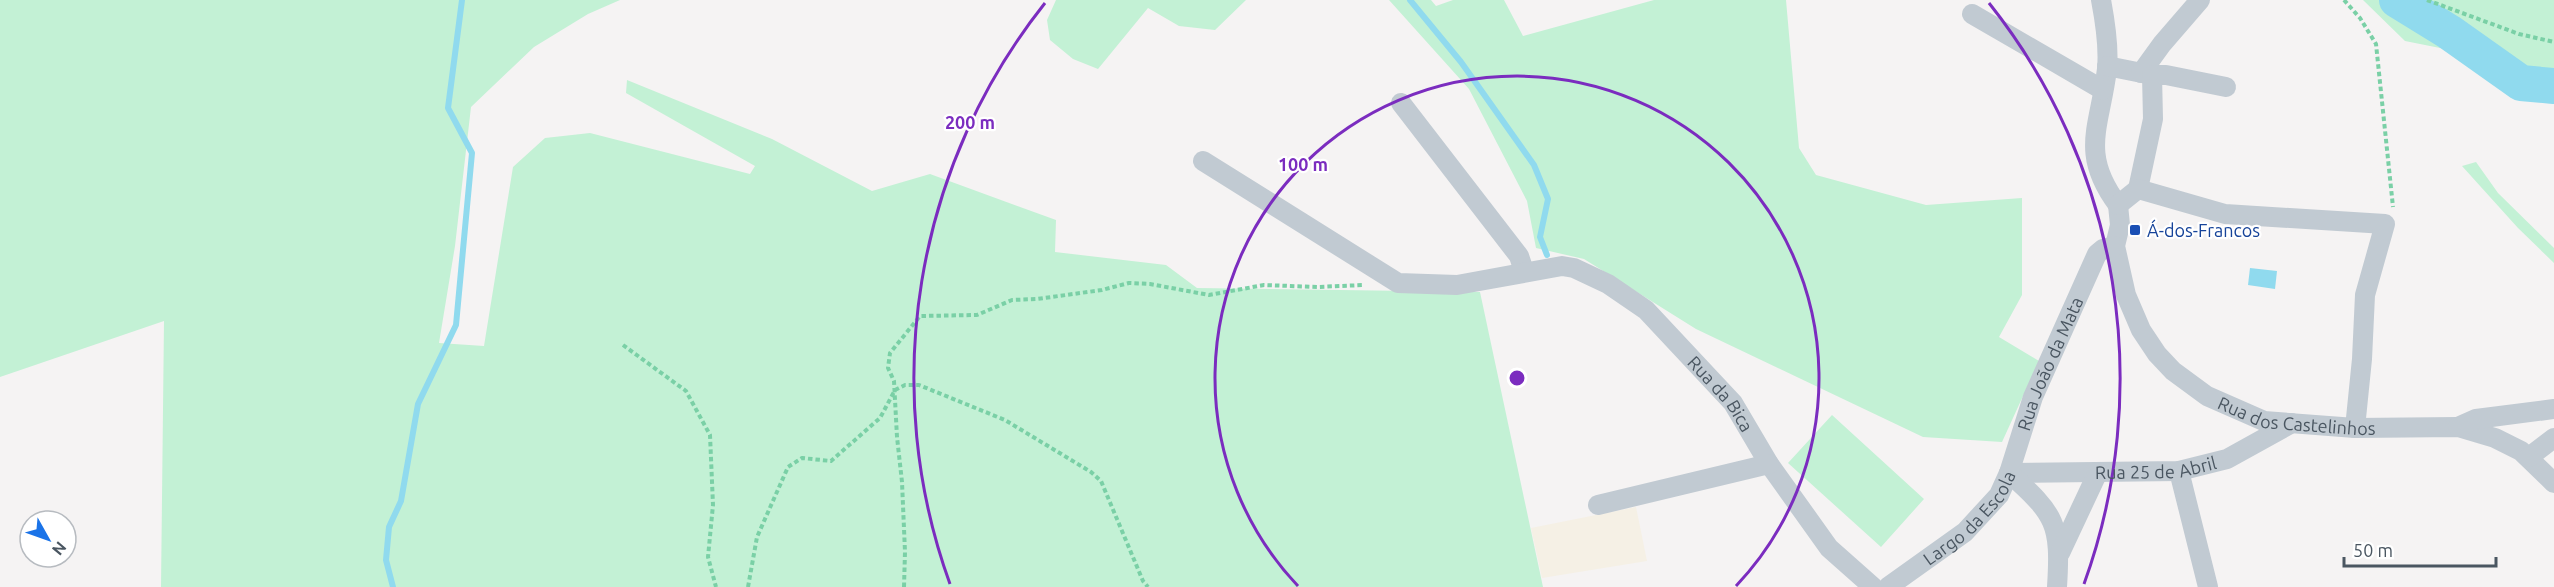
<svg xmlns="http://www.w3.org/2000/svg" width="2554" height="587" viewBox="0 0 2554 587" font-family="Ubuntu,sans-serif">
<rect width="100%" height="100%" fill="#f5f3f3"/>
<path fill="#c3f1d5" d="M0,0H620L588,14L534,47L471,107L455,246L439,343L484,346L513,167L545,138L590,133L750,174L755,166L626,93L627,80L772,139L872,191L930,174L1056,220L1055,252L1166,265L1197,288L1480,292L1543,587H161L164,321L0,377Z
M1056,0H1246L1215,30L1179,26L1148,8L1098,69L1073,59L1050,40L1047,20Z
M1389,0H1431L1436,6L1453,0H1504L1523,36L1654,0H1786L1799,148L1816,175L1926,205L2022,198V295L1999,337L2039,361L2002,442L1923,437L1696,329L1584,259L1536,248L1527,201L1469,89Z
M2363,0H2554V94L2536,92L2531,100L2445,49L2405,41Z
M2476,162L2498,193L2554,248V263L2518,228L2462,166Z
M1832,415L1924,499L1881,547L1788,463Z"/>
<path fill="#f5f0e5" d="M1636,507L1647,561L1542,578L1531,528Z"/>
<path fill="#90daee" d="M2250,268L2277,271L2275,289L2248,285Z"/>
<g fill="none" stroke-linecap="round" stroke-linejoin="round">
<path stroke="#90daee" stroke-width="6" d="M1410,0L1461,62L1534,165L1548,199L1540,237L1547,255
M393,587L386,560L389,527L401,501L418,404L456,325L472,153L448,108L462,0"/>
<path stroke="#90daee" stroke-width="36" d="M2397,0L2449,32L2521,83L2554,86"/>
<path stroke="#7ad0a6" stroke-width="4" stroke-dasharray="4.5 3" stroke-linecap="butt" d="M2344,0L2360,18L2376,44L2393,207
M2427,0L2519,34L2554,42
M623,345L686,391L710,435L713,505L708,557L716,587
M748,587L757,537L788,467L802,458L831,461L880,418L895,390L905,385H919L1005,420L1091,472L1101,481L1143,581L1148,587
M904,587L905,552L902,482L897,437L894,381L888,368L890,353L920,316L977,315L1012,300L1037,299L1102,290L1129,283L1150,284L1209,295L1264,285L1317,287L1364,285"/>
<g stroke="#c1cad2" stroke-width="20">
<path d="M2101,0C2105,21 2109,48 2107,69C2100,127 2079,153 2118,205"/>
<path d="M1972,14L2103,90"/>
<path d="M2107,66L2152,75L2153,119L2138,189"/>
<path d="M2141,73L2162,44L2200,0"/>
<path d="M2152,75H2166L2226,87"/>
<path d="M1401,103L1519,256L1524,271"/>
<path id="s1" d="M1203,161L1398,283L1457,285L1562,266L1574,268L1608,284L1646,310L1733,403L1769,464L1829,548L1873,587"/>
<path id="s2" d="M2118,205L2120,225L2115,246L2126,295L2141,330L2157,354L2173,371L2207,396L2264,421L2355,428L2458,427L2495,438L2521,451L2554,483"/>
<path d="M2118,205L2138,189L2225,214L2385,224L2365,295L2362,359L2355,428"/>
<path d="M2458,427L2476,419L2554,409"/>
<path d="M2529,457L2554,438"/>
<path d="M2179,471L2208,587"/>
<path id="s3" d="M2009,473L2179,471L2227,459L2292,423"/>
<path d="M2009,473C2056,515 2061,524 2057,587"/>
<path d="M1598,505L1769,464"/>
<path d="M2060,553L2098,472"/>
<path id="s4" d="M1888,587L1965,532L1999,495L2009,473L2033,397L2097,254L2103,249L2115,246"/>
</g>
</g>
<g fill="none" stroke="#7b2cbf" stroke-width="3">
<path d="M1298 586A302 302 0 1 1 1736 586"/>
<path d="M950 584A603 603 0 0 1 1045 3M1989 3A603 603 0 0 1 2084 584"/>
</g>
<rect fill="#1a4fb4" stroke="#fff" stroke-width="2" x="2129" y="224" width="12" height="12" rx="3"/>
<g text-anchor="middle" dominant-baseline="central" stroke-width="4.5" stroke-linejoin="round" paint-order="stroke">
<g font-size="18" fill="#164399" stroke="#fff" text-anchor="start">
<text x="2147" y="230">Á-dos-Francos</text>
</g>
<g font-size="18" fill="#4a5661" stroke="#fff">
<text stroke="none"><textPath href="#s4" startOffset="286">Rua João da Mata</textPath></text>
<text stroke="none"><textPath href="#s1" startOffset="604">Rua da Bica</textPath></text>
<text stroke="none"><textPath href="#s2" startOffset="318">Rua dos Castelinhos</textPath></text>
<text stroke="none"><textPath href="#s3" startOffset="147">Rua 25 de Abril</textPath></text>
<text stroke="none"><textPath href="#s4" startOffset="108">Largo da Escola</textPath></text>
</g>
</g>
<circle cx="1517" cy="378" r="9" fill="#7b2cbf" stroke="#fff" stroke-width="3"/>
<g font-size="18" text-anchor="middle" font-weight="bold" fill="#7b2cbf" stroke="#fff" stroke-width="4.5" stroke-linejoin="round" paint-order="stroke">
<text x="970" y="129">200 m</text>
<text x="1303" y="171">100 m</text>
</g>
<g transform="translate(48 539) rotate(130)"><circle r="28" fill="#ffffff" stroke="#b7bbc0" stroke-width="1.5"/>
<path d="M0-4.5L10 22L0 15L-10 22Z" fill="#1a73e8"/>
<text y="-9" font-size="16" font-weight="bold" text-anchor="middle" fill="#4a5661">N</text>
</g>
<path d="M2344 557v9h152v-9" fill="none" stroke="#4a5661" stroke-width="3"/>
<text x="2353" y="557" font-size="18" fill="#4a5661" stroke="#ffffff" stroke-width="4.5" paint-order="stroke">50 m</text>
</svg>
